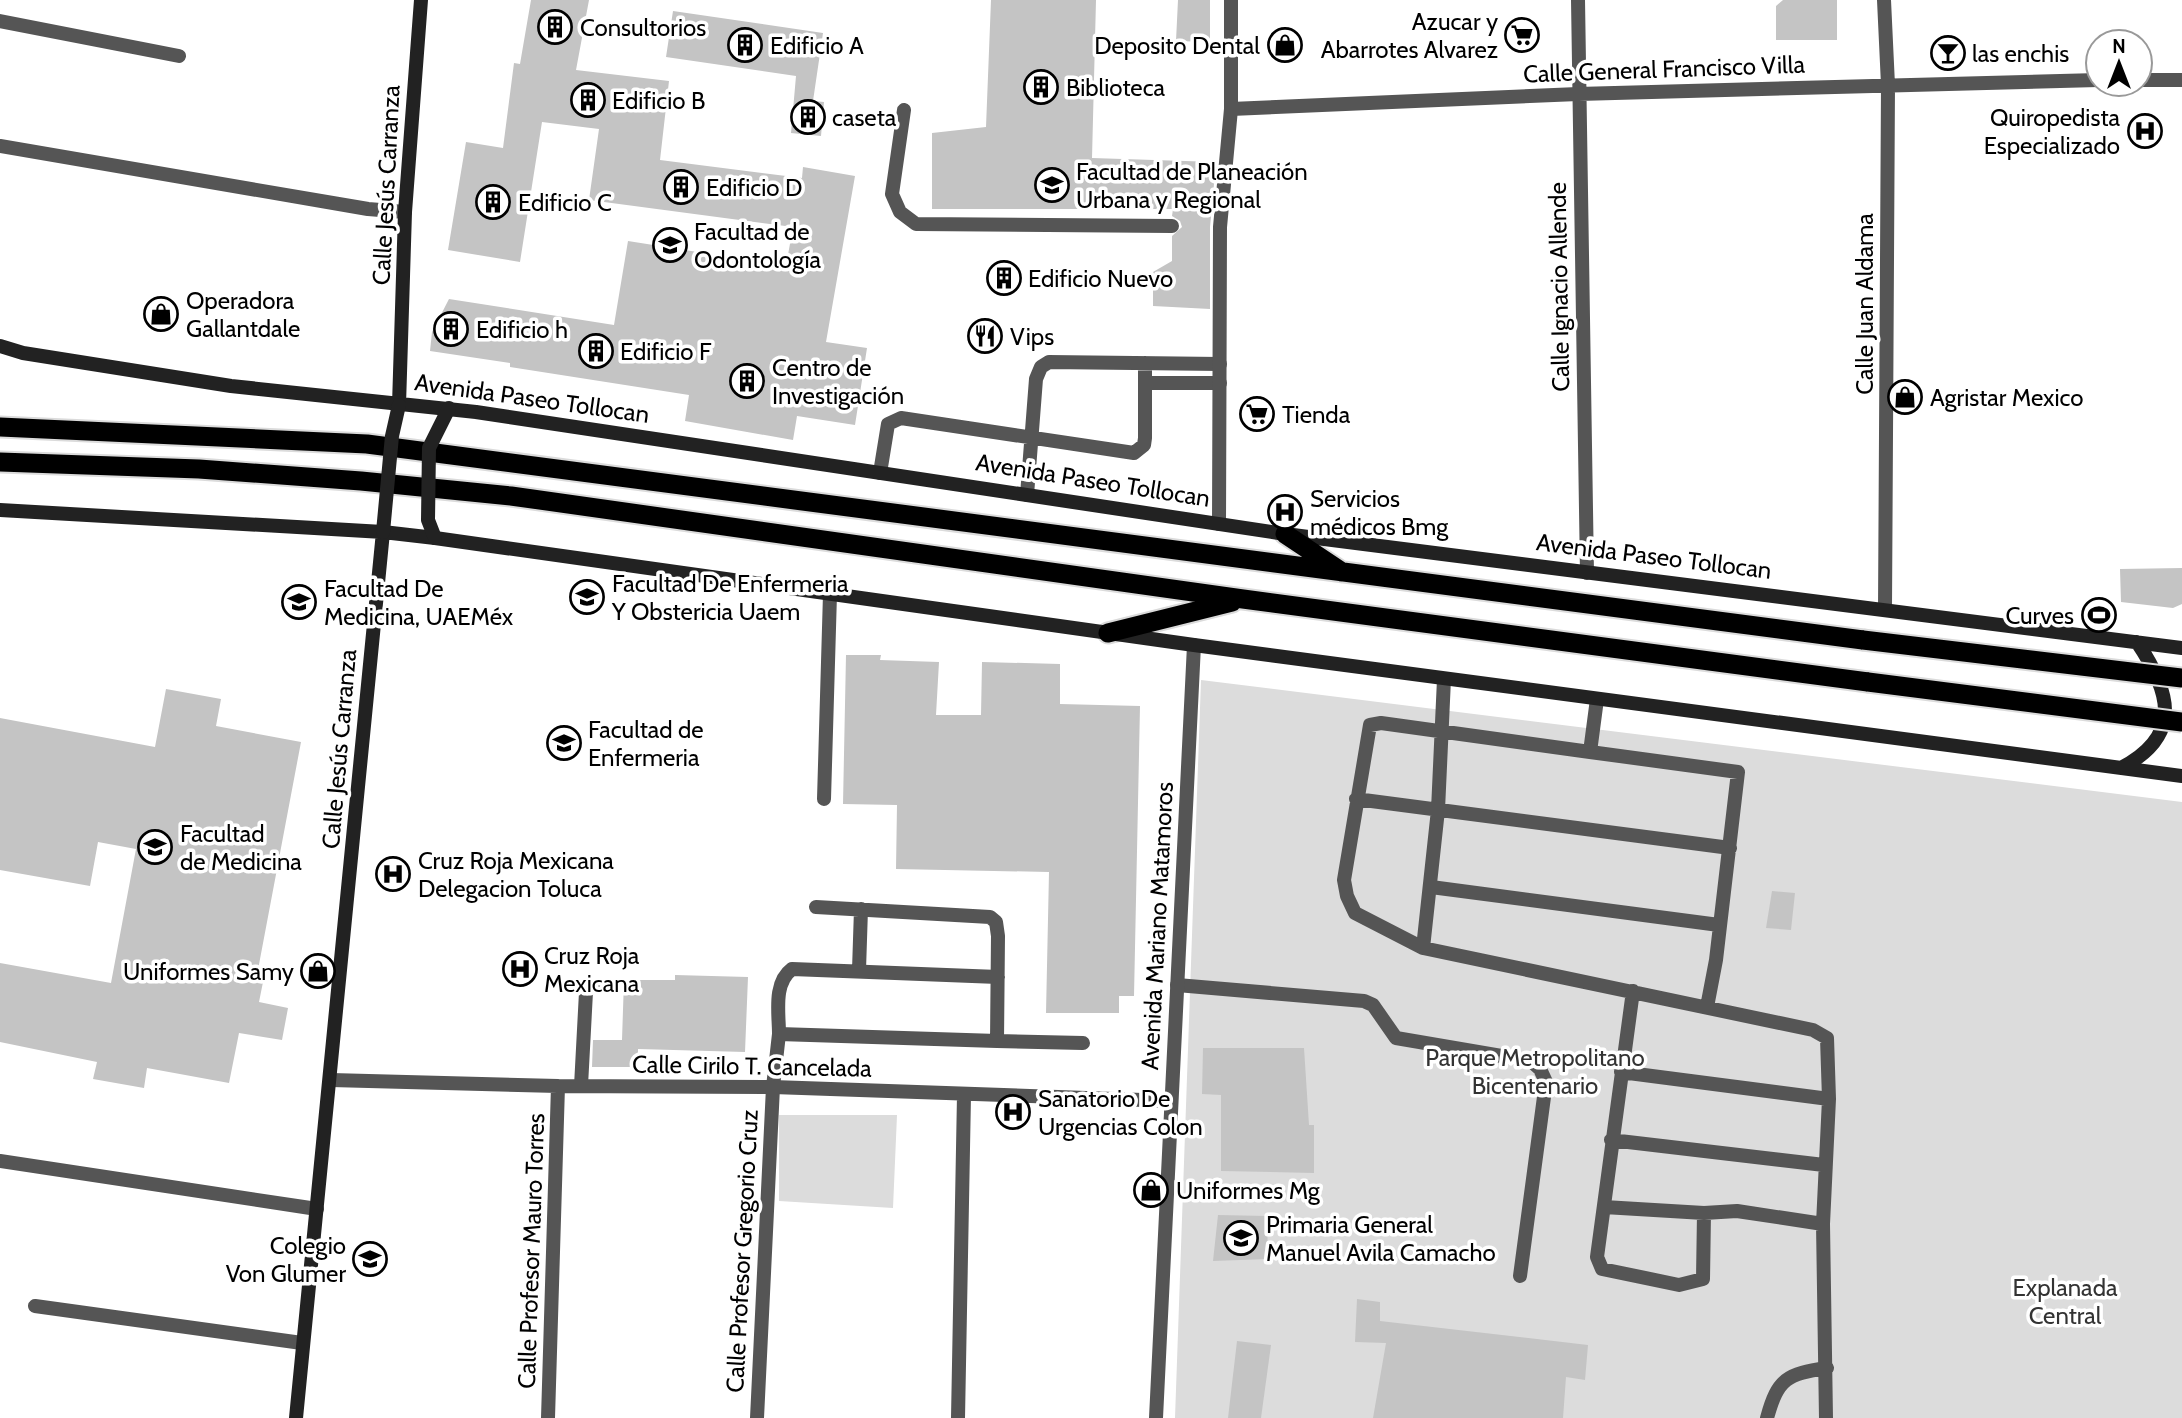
<svg xmlns="http://www.w3.org/2000/svg" width="2182" height="1418" viewBox="0 0 2182 1418" font-family="Cabin,sans-serif">
<rect width="100%" height="100%" fill="#fff"/>
<path fill="#dcdcdc" d="M1201,680L2182,802V1418H1175Z
M779,1115H897L893,1208L779,1201Z"/>
<path fill="#c4c4c4" d="M531,0H589L576,70L669,81L660,160L802,178L803,167L855,176L826,342L867,348L855,425L797,416L793,440L685,421L689,395L510,367V363L430,351L432,332L449,299L614,325L628,241L786,266L793,227L589,200L599,129L542,122L520,262L448,250L466,142L503,148L514,63L520,64Z
M991,0H1096L1092,158L1216,162L1210,227V309L1153,306V272L1172,261V236L1182,227L1180,221L1172,216L1173,209H932V133L986,127Z
M1178,0H1210V42L1176,41Z
M1783,0H1837V40H1776V6Z
M673,11L823,33L813,101L824,102L821,136L791,133L796,76L666,57Z
M2182,568V604L2173,608L2121,602L2120,569Z
M846,655H881L880,660L939,662L936,715H981L982,662L1060,664V704L1140,706L1134,996H1119V1013H1046L1049,872L896,869L897,805L843,804Z
M166,689L221,699L216,726L301,742L257,975L264,977L259,1002L288,1008L282,1040L239,1033L229,1083L147,1068L144,1088L93,1079L97,1062L0,1042V963L111,983L136,849L98,842L90,886L0,870V718L155,747Z
M1772,891L1795,893L1791,930L1766,928Z
M675,975L748,977L745,1052L638,1049V1067H592L593,1040H622L624,980H675Z
M1203,1048H1304L1309,1125H1314V1173L1221,1171V1095L1202,1094Z
M1218,1215L1267,1216L1268,1259L1213,1261Z
M1357,1299L1380,1302V1321L1588,1345L1585,1380L1566,1377L1563,1418H1373L1386,1343L1355,1342Z
M1237,1341L1271,1345L1261,1418H1228Z"/>
<g fill="none" stroke-linecap="round" stroke-linejoin="round">
<g stroke="#dbdbdb" stroke-width="23">
<path id="trunk" d="M0,427L367,444L1863,640
M0,462L199,469L361,481L511,496L1243,599L1868,682
M1285,534L1342,572
M1108,633L1232,602"/>
</g>
<path stroke="#555" stroke-width="14" d="M904,110L892,194L900,212L916,224L1172,226
M1147,383H1220
M880,473L888,424L901,418L1134,453L1144,445L1145,438V363
M1027,495L1036,379L1041,367L1049,362L1220,364
M1597,699L1590,752L1381,723L1370,725L1344,880L1347,896L1355,913L1423,948L1813,1030L1827,1038L1829,1099L1823,1224L1737,1211L1704,1213L1604,1207
M1590,752L1738,772L1716,960L1707,1007
M824,799L830,594
M1356,799L1730,848
M1431,887L1719,925
M1423,948L1438,810L1444,679
M859,970L861,909
M1177,985L1364,1001L1373,1005L1396,1038L1531,1061L1540,1069L1546,1082L1520,1276
M1633,991L1597,1257L1602,1269L1679,1285L1703,1279L1704,1213
M779,1034C779,1013 773,983 792,969L998,977
M997,1041L1083,1043
M1621,1072L1829,1099
M581,1086L586,992L590,987L617,986
M773,1087L779,1034L997,1041L998,936L996,922L990,917L816,907
M1611,1140L1824,1165
M0,1161L317,1209
M1823,1224L1826,1418
M35,1306L302,1343
M1767,1418C1778,1378 1787,1374 1827,1368"/>
<path stroke="#555" stroke-width="14" d="M1578,0L1587,573
M1884,0L1888,85L1885,609
M0,21L179,56
M2140,80H2182
M1231,109L1578,94L2098,80
M0,146L368,209L405,212
M1219,524L1220,227L1231,109V0
M331,1080L558,1086L773,1087L1171,1101
M548,1418L558,1086
M757,1418L773,1087
M958,1418L964,1095
M1156,1418L1194,645"/>
<path stroke="#222" stroke-width="14" d="M0,346L23,353L231,386L476,412L1285,534L2182,648
M399,405L405,212L421,0
M0,510L383,532L435,538L1194,645L2182,776
M2121,768C2182,736 2172,694 2137,642
M296,1418L383,532"/>
<use href="#trunk" stroke="#000" stroke-width="19"/>
<g stroke="#dbdbdb" stroke-width="23" stroke-linecap="butt">
<path id="trunk-bridge" d="M1863,640L2182,678
M1868,682L2182,722"/>
</g>
<path stroke="#222" stroke-width="14" d="M383,532L392,436L399,405
M435,538L428,520L429,448L449,408"/>
<use href="#trunk-bridge" stroke="#000" stroke-width="19"/>
</g>
<defs>
<g id="building-ring" transform="scale(1.75)"><circle r="9.5" fill="#fff" stroke="#000" stroke-width="1.5"/><path d="M-4-6H4V6H1V3H-1V6H-4ZM-2.5-4.3h1.7v1.8h-1.7ZM.8-4.3h1.7v1.8H.8ZM-2.5-1h1.7V.8h-1.7ZM.8-1h1.7V.8H.8Z" fill="#000"/></g>
<g id="supermarket-ring" transform="scale(1.75)"><circle r="9.5" fill="#fff" stroke="#000" stroke-width="1.5"/><path d="M-6-5.5h2.5l.6 2H6L4.5 2H-2.5L-4.4-4H-6ZM-1.5 3.2a1.3 1.3 0 1 0 .1 0ZM3 3.2a1.3 1.3 0 1 0 .1 0Z" fill="#000"/></g>
<g id="shop-ring" transform="scale(1.75)"><circle r="9.5" fill="#fff" stroke="#000" stroke-width="1.5"/><path d="M-5-2.5h2.3a2.7 3.5 0 0 1 5.4 0H5L5.5 6h-11ZM-1.5-2.5h3a1.5 2.3 0 0 0-3 0Z" fill="#000"/></g>
<g id="bar-ring" transform="scale(1.75)"><circle r="9.5" fill="#fff" stroke="#000" stroke-width="1.5"/><path d="M-6-5H6L.8 .8V4.5H3.5V6h-7V4.5H-.8V.8Z" fill="#000"/></g>
<g id="hospital-ring" transform="scale(1.75)"><circle r="9.5" fill="#fff" stroke="#000" stroke-width="1.5"/><path d="M-5-5h3v3.5h4V-5h3V5h-3V1.5h-4V5h-3Z" fill="#000"/></g>
<g id="university-ring" transform="scale(1.75)"><circle r="9.5" fill="#fff" stroke="#000" stroke-width="1.5"/><path d="M0-5L7-2L0 1L-7-2ZM-4 1L0 2.5L4 1V4Q0 6-4 4Z" fill="#000"/></g>
<g id="restaurant-ring" transform="scale(1.75)"><circle r="9.5" fill="#fff" stroke="#000" stroke-width="1.5"/><path d="M-5-6h1v4h1v-4h1v4h1v-4h1v5L-1.5 .5V6h-2V.5L-5-1ZM5-6V6H3V1.5H1.5Q1.5-4 5-6Z" fill="#000"/></g>
<g id="stadium-ring" transform="scale(1.75)"><circle r="9.5" fill="#fff" stroke="#000" stroke-width="1.5"/><path d="M0-5a6.5 5 0 1 0 0 10a6.5 5 0 1 0 0-10ZM-3.5-1.8h7v3.6h-7Z" fill="#000"/></g>
<g id="school-ring" transform="scale(1.75)"><circle r="9.5" fill="#fff" stroke="#000" stroke-width="1.5"/><path d="M0-5L7-2L0 1L-7-2ZM-4 1L0 2.5L4 1V4Q0 6-4 4Z" fill="#000"/></g>
</defs>
<g fill-rule="evenodd">
<use href="#building-ring" x="555" y="27"/>
<use href="#supermarket-ring" x="1522" y="35"/>
<use href="#building-ring" x="745" y="45"/>
<use href="#shop-ring" x="1285" y="45"/>
<use href="#bar-ring" x="1948" y="53"/>
<use href="#building-ring" x="1041" y="87"/>
<use href="#building-ring" x="588" y="100"/>
<use href="#building-ring" x="808" y="117"/>
<use href="#hospital-ring" x="2145" y="131"/>
<use href="#university-ring" x="1052" y="185"/>
<use href="#building-ring" x="681" y="187"/>
<use href="#building-ring" x="493" y="202"/>
<use href="#university-ring" x="670" y="245"/>
<use href="#building-ring" x="1004" y="278"/>
<use href="#shop-ring" x="161" y="314"/>
<use href="#building-ring" x="451" y="329"/>
<use href="#restaurant-ring" x="985" y="336"/>
<use href="#building-ring" x="596" y="351"/>
<use href="#building-ring" x="747" y="381"/>
<use href="#shop-ring" x="1905" y="397"/>
<use href="#supermarket-ring" x="1257" y="414"/>
<use href="#hospital-ring" x="1285" y="512"/>
<use href="#university-ring" x="587" y="597"/>
<use href="#university-ring" x="299" y="602"/>
<use href="#stadium-ring" x="2099" y="615"/>
<use href="#university-ring" x="564" y="743"/>
<use href="#university-ring" x="155" y="847"/>
<use href="#hospital-ring" x="393" y="874"/>
<use href="#hospital-ring" x="520" y="969"/>
<use href="#shop-ring" x="318" y="971"/>
<use href="#hospital-ring" x="1013" y="1112"/>
<use href="#shop-ring" x="1151" y="1190"/>
<use href="#school-ring" x="1241" y="1238"/>
<use href="#school-ring" x="370" y="1259"/>
</g>
<g text-anchor="middle" dominant-baseline="central" stroke-width="7" stroke-linejoin="round" paint-order="stroke">
<g font-size="24" fill="#000" stroke="#fff" text-anchor="start">
<text x="1498" y="21" text-anchor="end">Azucar y<tspan x="1498" dy="28">Abarrotes Alvarez</tspan></text>
<text x="580" y="27">Consultorios</text>
<text x="770" y="45">Edificio A</text>
<text x="1260" y="45" text-anchor="end">Deposito Dental</text>
<text x="1972" y="53">las enchis</text>
<text x="1066" y="87">Biblioteca</text>
<text x="612" y="100">Edificio B</text>
<text x="832" y="117">caseta</text>
<text x="2120" y="117" text-anchor="end">Quiropedista<tspan x="2120" dy="28">Especializado</tspan></text>
<text x="1076" y="171">Facultad de Planeación<tspan x="1076" dy="28">Urbana y Regional</tspan></text>
<text x="706" y="187">Edificio D</text>
<text x="518" y="202">Edificio C</text>
<text x="694" y="231">Facultad de<tspan x="694" dy="28">Odontología</tspan></text>
<text x="1028" y="278">Edificio Nuevo</text>
<text x="186" y="300">Operadora<tspan x="186" dy="28">Gallantdale</tspan></text>
<text x="476" y="329">Edificio h</text>
<text x="1010" y="336">Vips</text>
<text x="620" y="351">Edificio F</text>
<text x="772" y="367">Centro de<tspan x="772" dy="28">Investigación</tspan></text>
<text x="1930" y="397">Agristar Mexico</text>
<text x="1282" y="414">Tienda</text>
<text x="1310" y="498">Servicios<tspan x="1310" dy="28">médicos Bmg</tspan></text>
<text x="612" y="583">Facultad De Enfermeria<tspan x="612" dy="28">Y Obstericia Uaem</tspan></text>
<text x="324" y="588">Facultad De<tspan x="324" dy="28">Medicina, UAEMéx</tspan></text>
<text x="2074" y="615" text-anchor="end">Curves</text>
<text x="588" y="729">Facultad de<tspan x="588" dy="28">Enfermeria</tspan></text>
<text x="180" y="833">Facultad<tspan x="180" dy="28">de Medicina</tspan></text>
<text x="418" y="860">Cruz Roja Mexicana<tspan x="418" dy="28">Delegacion Toluca</tspan></text>
<text x="544" y="955">Cruz Roja<tspan x="544" dy="28">Mexicana</tspan></text>
<text x="294" y="971" text-anchor="end">Uniformes Samy</text>
<text x="1038" y="1098">Sanatorio De<tspan x="1038" dy="28">Urgencias Colon</tspan></text>
<text x="1176" y="1190">Uniformes Mg</text>
<text x="1266" y="1224">Primaria General<tspan x="1266" dy="28">Manuel Avila Camacho</tspan></text>
<text x="346" y="1245" text-anchor="end">Colegio<tspan x="346" dy="28">Von Glumer</tspan></text>
</g>
<g font-size="24" fill="#000" stroke="#fff">
<text transform="translate(1664 69) rotate(-2)">Calle General Francisco Villa</text>
<text transform="translate(386 185) rotate(-87)">Calle Jesús Carranza</text>
<text transform="translate(1559 287) rotate(-91)">Calle Ignacio Allende</text>
<text transform="translate(1864 304) rotate(-90)">Calle Juan Aldama</text>
<text transform="translate(532 398) rotate(8)">Avenida Paseo Tollocan</text>
<text transform="translate(1093 480) rotate(9)">Avenida Paseo Tollocan</text>
<text transform="translate(1654 556) rotate(7)">Avenida Paseo Tollocan</text>
<text transform="translate(339 749) rotate(-85)">Calle Jesús Carranza</text>
<text transform="translate(1157 926) rotate(-87)">Avenida Mariano Matamoros</text>
<text transform="translate(752 1066) rotate(1)">Calle Cirilo T. Cancelada</text>
<text transform="translate(531 1251) rotate(-88)">Calle Profesor Mauro Torres</text>
<text transform="translate(742 1251) rotate(-87)">Calle Profesor Gregorio Cruz</text>
</g>
<g font-size="24" fill="#333" stroke="#fff">
<text x="1535" y="1057">Parque Metropolitano<tspan x="1535" dy="28">Bicentenario</tspan></text>
<text x="2065" y="1287">Explanada<tspan x="2065" dy="28">Central</tspan></text>
</g>
</g>
<g transform="translate(2119 63)"><circle r="33" fill="#ffffff" stroke="#999999" stroke-width="2"/>
<path d="M0-5L12 26L0 18L-12 26Z" fill="#000000"/>
<text y="-10" font-size="19" font-weight="bold" text-anchor="middle" fill="#000000">N</text>
</g>
</svg>
